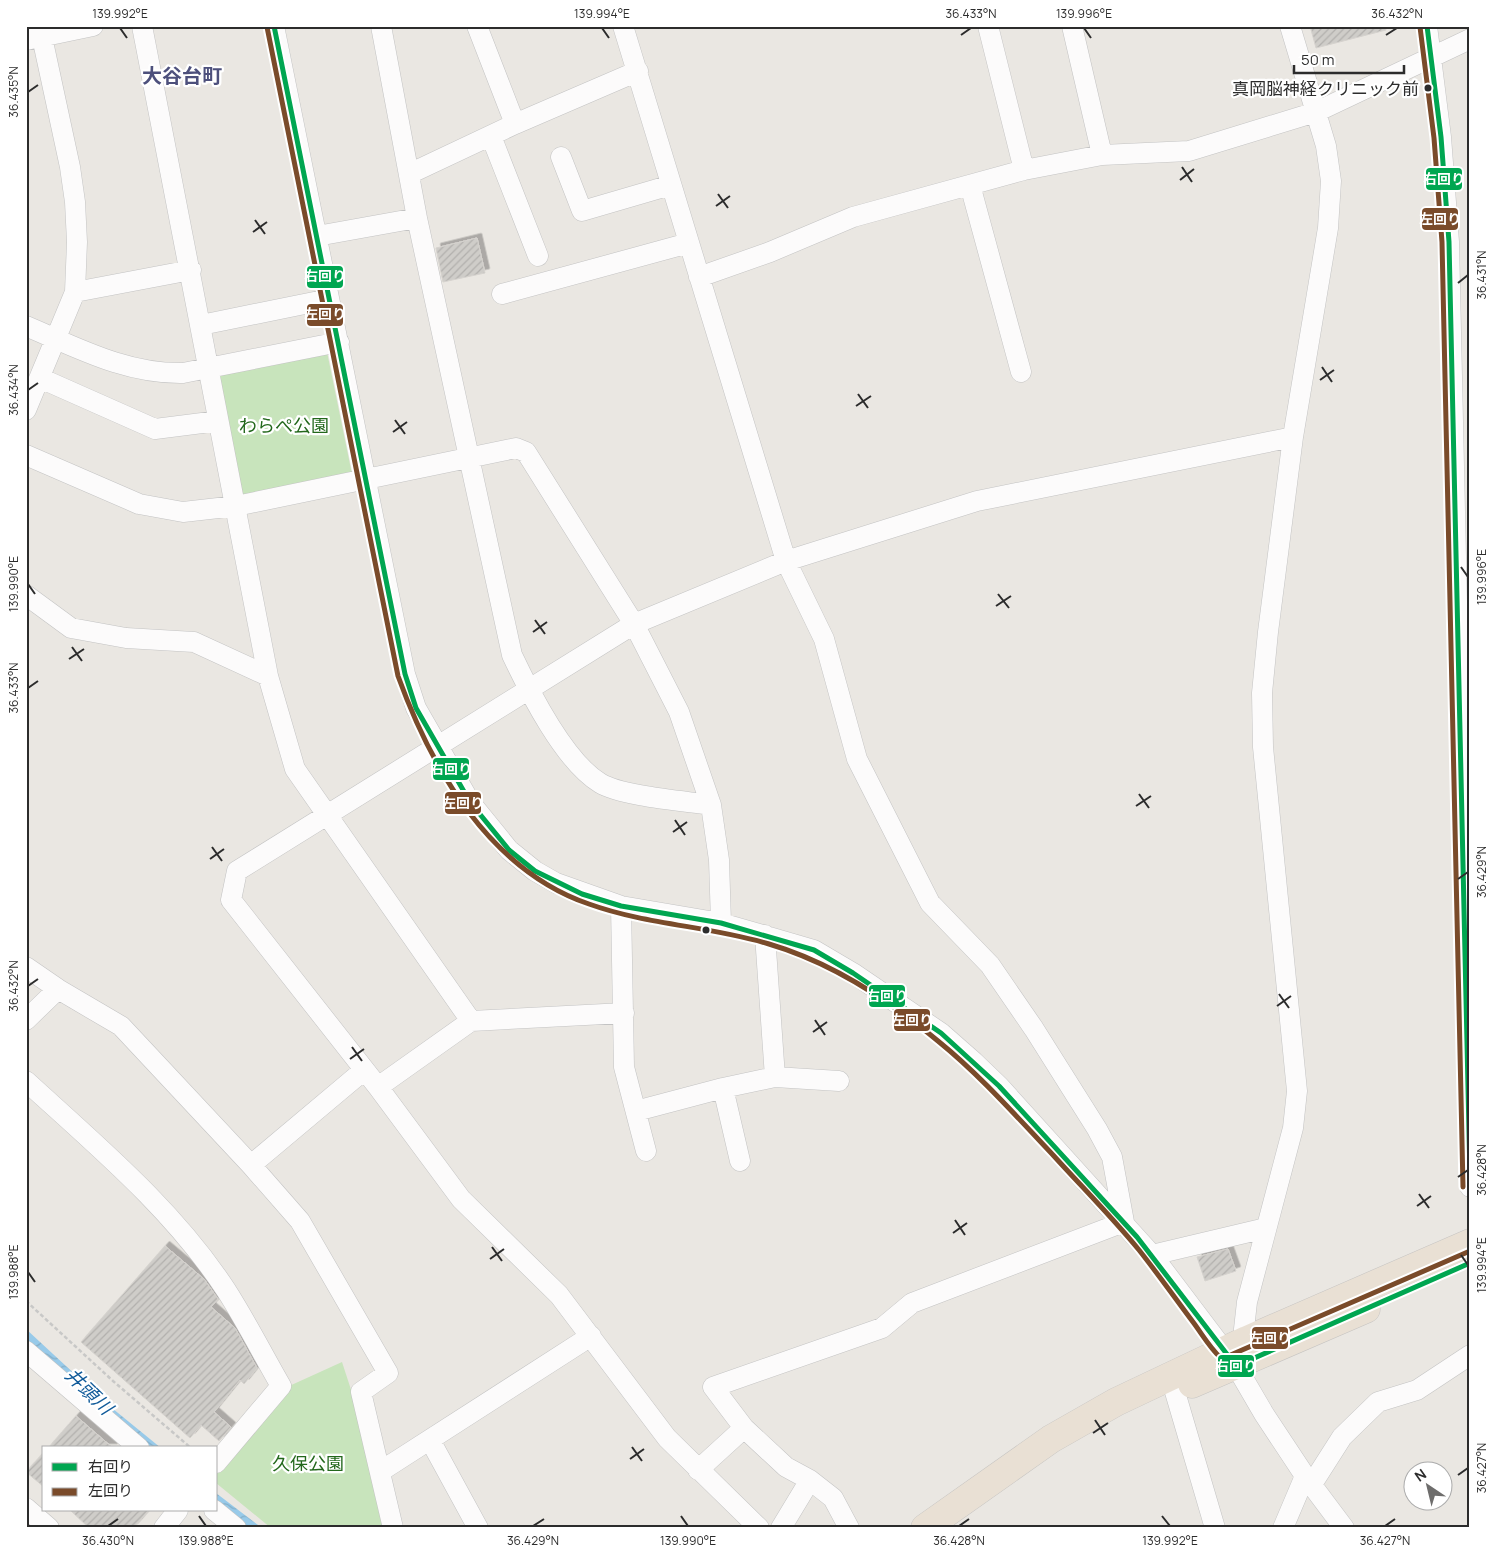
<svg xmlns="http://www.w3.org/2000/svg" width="1496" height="1554" viewBox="0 0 1496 1554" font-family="Manrope,'Noto Sans JP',sans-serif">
<defs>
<pattern id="water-waves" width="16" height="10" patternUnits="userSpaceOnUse" patternTransform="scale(1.25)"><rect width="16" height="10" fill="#98cae9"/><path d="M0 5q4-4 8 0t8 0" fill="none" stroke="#83aec8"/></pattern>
<pattern id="building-hatch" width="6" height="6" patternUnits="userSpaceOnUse" patternTransform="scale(1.25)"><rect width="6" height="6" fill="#cfcdc9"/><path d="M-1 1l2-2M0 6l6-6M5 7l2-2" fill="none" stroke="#b2b0ad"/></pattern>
<filter id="shadow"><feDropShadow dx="4.5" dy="-4.5" stdDeviation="0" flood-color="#0004"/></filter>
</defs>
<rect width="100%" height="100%" fill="#eae7e2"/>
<path fill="#c8e4bc" d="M327,352L352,474L242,497L217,375Z
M342,1362L396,1528H271L216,1483V1475L287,1387Z"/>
<path fill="url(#water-waves)" d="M26,1329L107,1404L161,1448H148L26,1340Z
M216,1493L262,1528H246L216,1503Z"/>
<path fill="url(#building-hatch)" stroke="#d5d2ce" filter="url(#shadow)" d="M1310,26H1385L1386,30L1316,48Z
M477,238L485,273L443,282L436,248Z
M165,1246L204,1279L218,1299L211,1307L235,1328L257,1368L244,1384L240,1380L214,1412L231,1427L219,1441L201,1425L190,1438L81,1342Z
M1228,1249L1236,1271L1205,1281L1197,1257Z
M76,1416L113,1448H48Z
M44,1452V1487L26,1472Z
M70,1510H149L133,1528H89Z"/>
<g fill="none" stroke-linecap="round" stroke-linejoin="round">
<g stroke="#c3c3c3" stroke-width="21">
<path id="minor" d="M142,26L268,676L295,769L471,1021
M274,26L405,674L416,708L470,802L509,850L535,871L556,883L621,906L721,923L814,950L853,973L941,1033L974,1062L999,1086L1152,1255L1236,1366L1264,1414L1305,1476L1344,1528
M381,26L417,218L512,655C530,693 564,761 600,783C621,796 684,801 711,805
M477,26L515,124
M623,26L786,561L824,639L857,759L930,903L990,965L1034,1029L1097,1129L1112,1157L1124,1222L912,1303L882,1328L713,1387L744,1428L786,1467L810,1480L833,1498L849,1528
M988,26L1024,170
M1072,26L1102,155
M1427,26L1441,137L1449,242L1470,1187
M26,40L93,26
M491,136L538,256
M561,157L582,211L671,185
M409,174L515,124L638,71
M970,185L1021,372
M317,236L417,218
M699,277L770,252L853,217L1024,170L1102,155L1189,151L1316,112L1470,39
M75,292L191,270
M502,294L689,243
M201,325L329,299
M26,326C78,348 126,374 183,373L339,342
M40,378L155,429L218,421
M26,410L75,292L77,242L75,202L70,167L42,37
M26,455L139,504L183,512L236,506L516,448L526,452L634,624L679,712L711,805L719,860L721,923
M26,595L71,628L126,638L194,642L268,676
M621,906L624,1067L646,1151
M26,967L58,989L121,1026L251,1165L300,1221L388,1373L361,1392L393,1528
M26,1020L58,989
M775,1077L839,1081
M26,1081C97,1146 173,1209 226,1290C246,1321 263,1355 281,1386L216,1463
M378,1087L471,1021L624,1013
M723,1088L740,1161
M636,1111L723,1088L775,1077L765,935
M251,1165L363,1071
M1152,1255L1266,1228
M1247,1340L1244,1329L1247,1302L1293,1128L1297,1091L1263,747L1262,693L1268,632L1293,437L1328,228L1331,181L1326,146L1290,26
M26,1351L139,1448
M1170,1375L1215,1528
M430,1440L478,1528
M698,1470L744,1428
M381,1471L591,1336
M1312,1484L1342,1437L1378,1402L1417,1390L1470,1355
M26,1508L49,1528
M214,1510L236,1528
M164,1528L178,1510
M759,1528L667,1438L559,1295L461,1199L378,1087L231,900L237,871L634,624L786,561L977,501L1293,437
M781,1528L810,1480
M1283,1528L1305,1476"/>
</g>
<g stroke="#c6c4c2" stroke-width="29">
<path id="highway" d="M1192,1384L1366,1309
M925,1528L1051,1439L1116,1402L1247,1340L1470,1243"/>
</g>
<path stroke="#c8c8c7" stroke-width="2.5" stroke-dasharray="4 2.5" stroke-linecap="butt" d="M26,1301L113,1381L191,1448"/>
<use href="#minor" stroke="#fcfbfb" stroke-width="20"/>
<use href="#highway" stroke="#e9e0d4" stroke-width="28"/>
<g stroke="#fff" stroke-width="9">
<path id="bus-1" d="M274,26L405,674L416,708L470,802L509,850L535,871L582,894L621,906L721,923L814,950L853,973L941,1033L999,1086L1137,1237L1236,1366L1470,1263
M1427,26L1441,137L1449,242L1470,1176"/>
</g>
<g stroke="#fff" stroke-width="9">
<path id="bus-2" d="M267,27L398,676C432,770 490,870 589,904C647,925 710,926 769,944C830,962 889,1000 938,1041C980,1075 1016,1116 1053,1155C1082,1187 1112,1217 1139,1250C1158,1274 1175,1298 1193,1322C1202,1334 1210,1348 1220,1357H1226L1470,1251
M1420,27L1434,138L1442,242L1463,1187"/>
</g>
<use href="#bus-1" stroke="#00a651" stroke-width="5"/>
<use href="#bus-2" stroke="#7a4b2a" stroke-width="5"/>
</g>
<path fill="none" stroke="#2c2c2c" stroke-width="2" d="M120,28L127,38M602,28L609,38M1084,28L1091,38M961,35L971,28M1386,35L1397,28M28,92L38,85M1182,167L1192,182M1180,180L1194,169M718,194L728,208M716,206L730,196M255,220L265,234M253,232L267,222M1458,283L1468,275M1322,367L1332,382M1320,380L1334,370M28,390L38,383M858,394L868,408M856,406L871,396M395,420L405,434M393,432L407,422M1461,567L1468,577M28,584L35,594M998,594L1009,608M996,606L1011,596M535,620L545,634M533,632L547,622M72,647L82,661M69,659L84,649M28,688L38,681M1139,794L1149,808M1136,806L1151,796M675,820L685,835M673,832L687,822M212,847L222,861M210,859L224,849M1458,879L1468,872M28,986L38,979M1279,994L1289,1008M1277,1006L1291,996M815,1020L825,1035M813,1032L827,1022M352,1047L362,1061M350,1059L364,1049M1458,1177L1468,1170M1419,1194L1429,1208M1417,1206L1431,1196M955,1220L965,1235M953,1233L967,1223M492,1247L502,1261M1461,1255L1468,1265M490,1259L504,1249M28,1272L35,1282M1095,1420L1105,1435M1093,1433L1108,1423M632,1447L642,1461M630,1459L644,1449M1458,1475L1468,1468M199,1516L206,1526M681,1516L688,1526M1162,1516L1170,1526M108,1526L118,1519M533,1526L544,1519M959,1526L969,1519M1385,1526L1395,1519"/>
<g fill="#2c2c2c" stroke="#fff" stroke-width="2">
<circle cx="1428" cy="88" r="4.5"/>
<circle cx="706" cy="930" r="4.5"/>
</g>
<g text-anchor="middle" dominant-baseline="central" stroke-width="4.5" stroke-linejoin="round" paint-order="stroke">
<g font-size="17" fill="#2c2c2c" stroke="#fff" text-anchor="end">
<text x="1419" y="88">真岡脳神経クリニック前</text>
</g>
<g font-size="18" fill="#23681c" stroke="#fff">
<text x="284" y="425">わらぺ公園</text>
<text x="308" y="1463">久保公園</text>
</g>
<g font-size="19" font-style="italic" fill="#115b9a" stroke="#fff">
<text transform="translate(89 1391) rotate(44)">井頭川</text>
</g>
<g font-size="20" font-weight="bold" fill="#4d507c" stroke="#fff">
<text x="182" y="75">大谷台町</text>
</g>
</g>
<g stroke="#fff" stroke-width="2">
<rect x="1425" y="167" width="38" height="24" rx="5" fill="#00a651"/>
<rect x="1421" y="207" width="38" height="24" rx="5" fill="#7a4b2a"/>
<rect x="306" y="265" width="38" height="24" rx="5" fill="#00a651"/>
<rect x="306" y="303" width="38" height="24" rx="5" fill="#7a4b2a"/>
<rect x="432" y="757" width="38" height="24" rx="5" fill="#00a651"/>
<rect x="444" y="791" width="38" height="24" rx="5" fill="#7a4b2a"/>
<rect x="868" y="984" width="38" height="24" rx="5" fill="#00a651"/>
<rect x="893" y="1008" width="38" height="24" rx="5" fill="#7a4b2a"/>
<rect x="1251" y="1326" width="38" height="24" rx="5" fill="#7a4b2a"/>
<rect x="1217" y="1354" width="38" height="24" rx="5" fill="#00a651"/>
</g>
<g font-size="14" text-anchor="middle" font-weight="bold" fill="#fff">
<text x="1444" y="184">右回り</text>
<text x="1440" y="224">左回り</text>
<text x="325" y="281">右回り</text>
<text x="325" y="319">左回り</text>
<text x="451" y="774">右回り</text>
<text x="463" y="808">左回り</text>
<text x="887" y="1001">右回り</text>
<text x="912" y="1025">左回り</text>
<text x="1270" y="1343">左回り</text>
<text x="1236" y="1371">右回り</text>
</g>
<rect width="1496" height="1554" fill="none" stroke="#ffffff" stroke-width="55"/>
<rect x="42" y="1446" width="175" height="65" fill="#ffffff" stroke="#ababab"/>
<rect x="52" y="1463" width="25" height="8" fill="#00a651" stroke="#ababab"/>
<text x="88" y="1472" font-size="15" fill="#2c2c2c">右回り</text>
<rect x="52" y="1488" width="25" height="8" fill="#7a4b2a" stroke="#ababab"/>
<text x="88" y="1496" font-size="15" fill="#2c2c2c">左回り</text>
<g transform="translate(1428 1486) rotate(325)"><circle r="24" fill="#ffffff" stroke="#ababab"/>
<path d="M0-4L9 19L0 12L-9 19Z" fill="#6e6d6c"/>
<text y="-8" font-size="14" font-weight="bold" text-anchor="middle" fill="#2c2c2c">N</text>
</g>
<path d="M1294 65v8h110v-8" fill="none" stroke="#2c2c2c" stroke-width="2.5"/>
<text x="1301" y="65" font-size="15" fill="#2c2c2c" stroke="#ffffff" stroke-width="4" paint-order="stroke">50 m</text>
<rect x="28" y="28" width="1440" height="1498" fill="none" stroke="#2c2c2c" stroke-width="2"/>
<g font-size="12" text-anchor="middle" fill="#2c2c2c">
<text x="120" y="18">139.992°E</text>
<text x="602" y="18">139.994°E</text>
<text x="971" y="18">36.433°N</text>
<text x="1084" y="18">139.996°E</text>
<text x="1397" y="18">36.432°N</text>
<text transform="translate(14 92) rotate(-90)" y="4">36.435°N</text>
<text transform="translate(1482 275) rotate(-90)" y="4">36.431°N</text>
<text transform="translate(14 390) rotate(-90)" y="4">36.434°N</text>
<text transform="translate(1482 577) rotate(-90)" y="4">139.996°E</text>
<text transform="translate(14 584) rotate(-90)" y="4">139.990°E</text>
<text transform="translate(14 688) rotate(-90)" y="4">36.433°N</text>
<text transform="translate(1482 872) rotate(-90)" y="4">36.429°N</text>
<text transform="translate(14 986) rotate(-90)" y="4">36.432°N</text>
<text transform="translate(1482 1170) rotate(-90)" y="4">36.428°N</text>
<text transform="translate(1482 1265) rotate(-90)" y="4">139.994°E</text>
<text transform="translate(14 1272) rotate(-90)" y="4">139.988°E</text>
<text transform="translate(1482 1468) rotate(-90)" y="4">36.427°N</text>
<text x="108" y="1545">36.430°N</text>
<text x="206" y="1545">139.988°E</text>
<text x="533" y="1545">36.429°N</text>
<text x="688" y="1545">139.990°E</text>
<text x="959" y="1545">36.428°N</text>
<text x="1170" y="1545">139.992°E</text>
<text x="1385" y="1545">36.427°N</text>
</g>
</svg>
